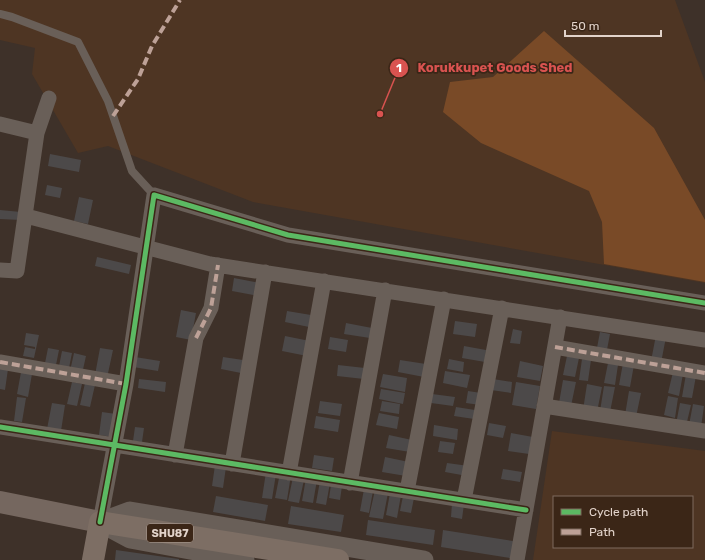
<svg xmlns="http://www.w3.org/2000/svg" width="705" height="560" viewBox="0 0 705 560" font-family="Rubik,sans-serif">
<rect width="100%" height="100%" fill="#3e3129"/>
<path fill="#4e3523" fill-rule="evenodd" d="M0,0H675L705,82V283L253,202L108,146L78,153L32,74L35,48L0,40Z
M552,431L705,451V560H533ZM554,497H692V547H554Z"/>
<path fill="#794a27" d="M544,31L654,128L705,220V282L604,264L602,222L589,191L481,143L443,112L450,82L493,77Z"/>
<path fill="#4c4949" d="M50,154L81,160L79,172L48,166Z
M47,185L62,188L60,198L45,195Z
M79,197L93,200L88,224L74,221Z
M0,210L21,212V220L0,219Z
M97,257L131,265L129,274L95,266Z
M234,278L260,283L258,296L232,291Z
M181,310L196,313L191,340L176,337Z
M287,311L311,315L309,327L285,322Z
M455,321L477,324L475,337L453,334Z
M346,323L372,328L370,338L344,334Z
M513,329L522,331L520,344L510,343Z
M600,332L610,334L606,355L596,353Z
M26,333L39,335L34,358L23,356L25,347L35,349V347L24,345Z
M656,335L666,337L661,363L651,361Z
M285,336L310,341L307,356L282,351Z
M330,337L348,340L346,352L328,349Z
M464,346L486,350L485,362L462,358Z
M48,348L59,350L55,370L44,368Z
M100,348L113,350L107,378L95,375Z
M62,351L72,353L69,368L59,366Z
M74,353L86,356L82,374L70,371Z
M567,356L579,358L575,377L563,375Z
M135,357L160,361L158,371L133,367Z
M223,357L243,360L241,373L221,369Z
M449,359L464,362L463,372L447,369Z
M582,359L591,360L588,381L579,380Z
M400,360L426,364L424,377L398,372Z
M520,361L543,366L540,381L517,377Z
M608,363L618,365L615,385L604,383Z
M623,363L634,365L630,387L619,385Z
M338,365L365,368L364,379L337,376Z
M0,367L8,369L5,390L0,389Z
M445,371L470,375L467,388L443,383Z
M21,372L32,374L28,397L17,394Z
M673,372L683,374L679,396L668,393Z
M383,374L407,378L405,392L380,387Z
M686,374L696,376L692,398L682,397Z
M139,379L166,382L165,392L138,388Z
M493,379L512,382L511,393L491,390Z
M563,380L576,382L571,406L559,403Z
M72,382L82,384L77,406L67,404Z
M516,382L540,386L536,409L512,405Z
M85,383L95,385L90,407L80,405Z
M587,384L602,387L597,412L583,410Z
M604,386L615,387L610,412L600,411Z
M381,389L405,393L403,404L379,399Z
M468,391L481,393L480,405L466,403Z
M629,391L641,393L636,417L625,415Z
M432,394L455,397L453,406L431,403Z
M668,396L678,398L675,418L664,415Z
M17,397L26,398L22,422L14,421Z
M320,401L342,404L340,416L318,413Z
M382,401L400,404L399,414L380,411Z
M52,403L65,405L61,431L47,429Z
M680,403L691,405L686,426L676,424Z
M693,404L704,406L701,427L689,425Z
M456,407L475,410L474,419L454,416Z
M102,412L116,414L113,437L99,435Z
M379,413L399,417L397,429L376,425Z
M316,416L340,420L338,432L314,428Z
M489,423L506,426L503,438L487,435Z
M434,425L458,429L457,440L433,436Z
M135,427L144,428L142,442L133,441Z
M511,433L533,437L529,454L508,451Z
M389,435L412,440L410,452L386,448Z
M440,441L455,443L453,454L438,452Z
M314,455L334,458L332,471L312,468Z
M385,457L409,462L406,476L382,472Z
M447,463L469,466L467,476L445,472Z
M215,465L226,467L223,488L212,486Z
M503,469L522,472L520,482L501,479Z
M266,472L276,474L272,499L262,498Z
M280,473L291,475L287,500L275,498Z
M293,477L304,480L299,503L288,501Z
M306,478L317,480L313,503L302,501Z
M320,481L330,483L326,505L316,503Z
M331,485L342,486L340,500L329,498Z
M364,489L373,491L369,513L360,511Z
M375,490L388,493L383,519L369,517Z
M390,493L401,495L397,518L386,515Z
M216,496L268,505L265,521L213,512Z
M403,496L414,498L411,513L400,511Z
M452,503L464,504L462,519L451,517Z
M291,506L344,515L341,532L288,524Z
M368,520L435,530L433,545L366,535Z
M443,530L519,542L516,559L441,547Z
M116,550L179,559V560H115Z"/>
<g fill="none" stroke-linecap="round" stroke-linejoin="round">
<path stroke="#695f58" stroke-width="8" d="M0,14L12,17L78,42L108,101L132,171L154,195"/>
<path stroke="#695f58" stroke-width="15" d="M0,124L37,133
M26,216L210,264L705,340
M0,270L17,271L37,133L49,98
M555,347L705,373
M0,362L126,384
M544,406L705,431
M0,427L526,510
M175,455L196,338L211,308L218,265
M232,464L265,272
M289,473L324,281
M350,483L385,290
M407,491L444,299
M464,500L502,308
M100,522L126,384L154,195L288,235L705,303
M517,560L560,317"/>
<path stroke="#695f58" stroke-width="19" d="M100,522L130,511L424,560
M104,525L130,539L245,560"/>
<path stroke="#75675f" stroke-width="22" d="M0,502L100,522"/>
<path stroke="#7d6e64" stroke-width="22" d="M93,560L100,522L338,560"/>
<path stroke="#bda197" stroke-width="4" stroke-dasharray="8 4" stroke-linecap="butt" d="M113,116L138,79L152,46L180,0
M196,338L211,308L218,265
M555,347L705,373
M0,362L126,384"/>
<g stroke="#3b2617" stroke-width="8">
<path id="cycleway" d="M0,427L526,510
M100,522L126,384L154,195L288,235L705,303"/>
</g>
<use href="#cycleway" stroke="#5cba63" stroke-width="5"/>
</g>
<g text-anchor="middle" dominant-baseline="central" stroke-width="3.5" stroke-linejoin="round" paint-order="stroke">
<rect fill="#3b2617" stroke="#b09f94" stroke-width="1" x="147" y="524" width="46" height="18" rx="3"/>
<g font-size="11" font-weight="bold" fill="#e2d3ca">
<text x="170" y="533">SHU87</text>
</g>
</g>
<path fill="none" stroke="#d95350" stroke-width="1.5" d="M380 114L399 68"/>
<g fill="#d95350" stroke="#3b2617" stroke-width="1.5">
<circle cx="380" cy="114" r="4"/>
<circle cx="399" cy="68" r="10"/>
</g>
<g font-size="12" text-anchor="middle" font-weight="bold" fill="#fff">
<text x="399" y="72">1</text>
</g>
<g font-size="13" text-anchor="middle" font-weight="bold" fill="#d95350" stroke="#3b2617" stroke-width="3.5" stroke-linejoin="round" paint-order="stroke">
<text x="495" y="72">Korukkupet Goods Shed</text>
</g>
<rect x="553" y="496" width="140" height="52" fill="#3b2617" stroke="#7e6b5f"/>
<rect x="561" y="509" width="20" height="6" fill="#5cba63" stroke="#7e6b5f"/>
<text x="589" y="516" font-size="12" fill="#e2d3ca">Cycle path</text>
<rect x="561" y="529" width="20" height="6" fill="#bda197" stroke="#7e6b5f"/>
<text x="589" y="536" font-size="12" fill="#e2d3ca">Path</text>
<path d="M565 30v6h96v-6" fill="none" stroke="#e2d3ca" stroke-width="2"/>
<text x="571" y="30" font-size="12" fill="#e2d3ca" stroke="#3b2617" stroke-width="3" paint-order="stroke">50 m</text>
</svg>
